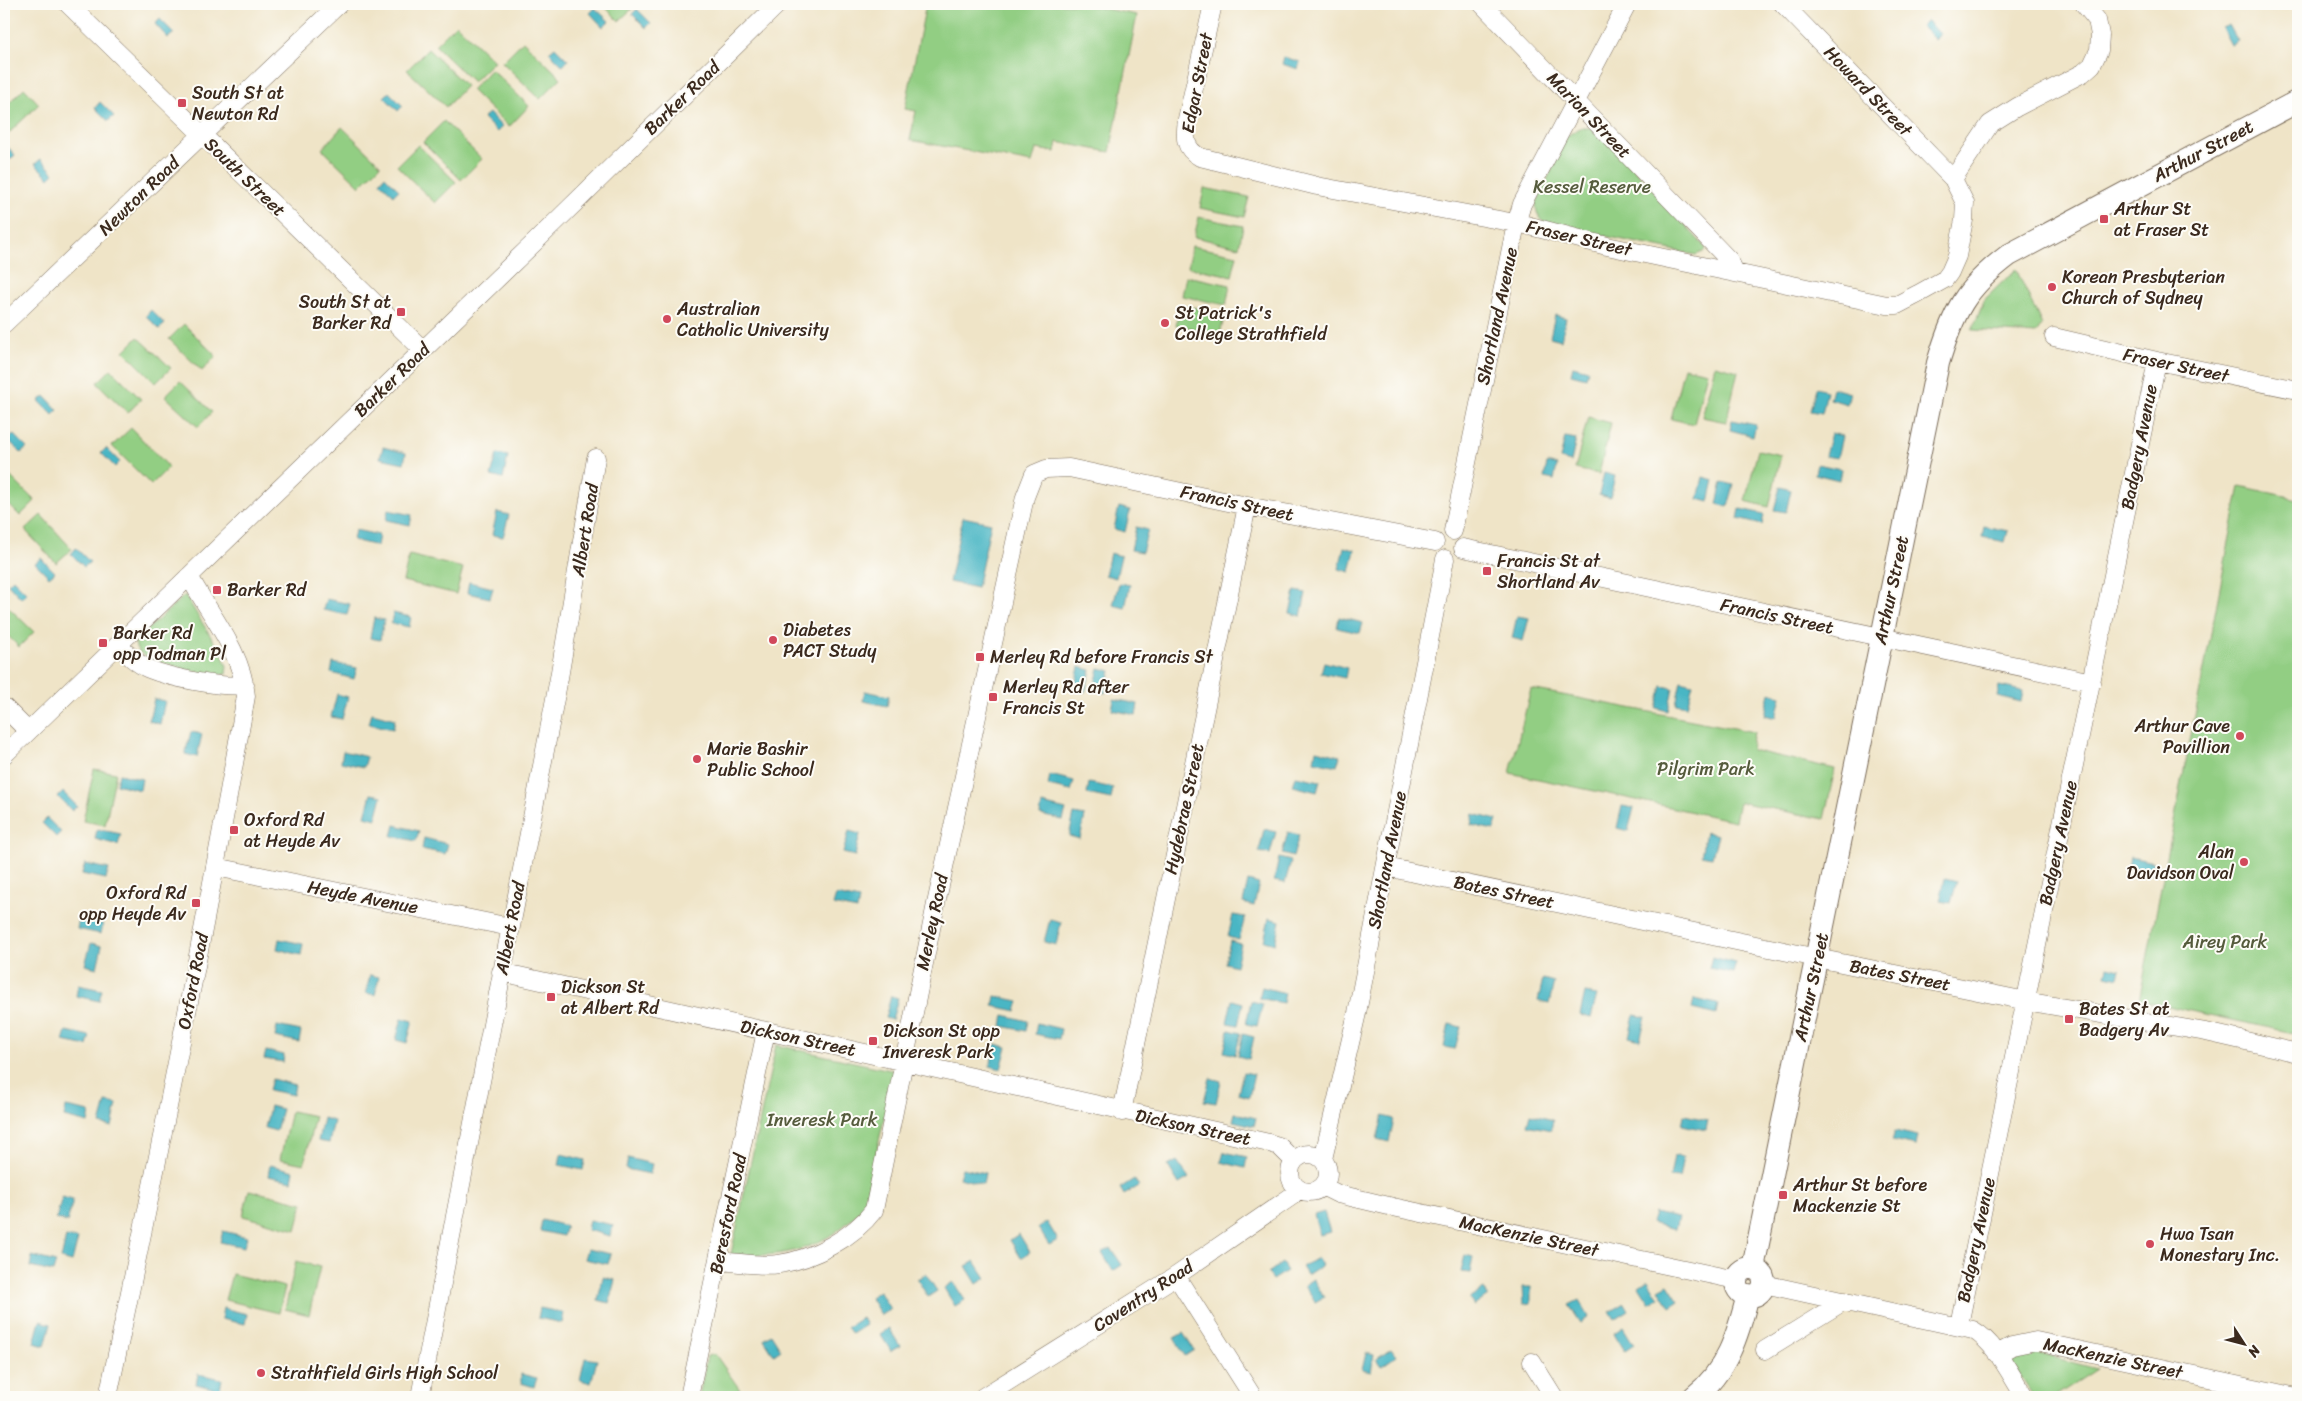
<svg xmlns="http://www.w3.org/2000/svg" width="2302" height="1401" viewBox="0 0 2302 1401" font-family="Sriracha,sans-serif">
<rect width="100%" height="100%" fill="#fdfcf7"/>
<filter id="ink" filterUnits="userSpaceOnUse"><feTurbulence type="fractalNoise" baseFrequency=".02" numOctaves="2"/><feDisplacementMap in="SourceGraphic" scale="10" xChannelSelector="R" yChannelSelector="G"/><feConvolveMatrix kernelMatrix="1 2 1 2 8 2 1 2 1" color-interpolation-filters="sRGB"/></filter>
<filter id="wash" filterUnits="userSpaceOnUse"><feTurbulence type="fractalNoise" baseFrequency=".0096" numOctaves="4" result="noise"/><feDisplacementMap in="SourceGraphic" scale="20" xChannelSelector="R" yChannelSelector="G"/><feGaussianBlur stdDeviation="1.12" result="paint"/><feColorMatrix in="noise" values="0 0 0 0 0 0 0 0 0 0 0 0 0 0 0 0 0 1.4 0 .05"/><feComposite in="paint" operator="in"/></filter>
<g filter="url(#wash)">
<rect width="100%" height="100%" fill="#efe4c7"/>
<path fill="#92ce83" stroke="#667c50" d="M602,4H637L619,21Z
M926,4H1080L1137,15L1110,152L1057,142L1055,152L1036,149L1032,163L910,140L916,111L905,109Z
M456,24L494,61L473,82L435,45Z
M523,41L561,78L540,99L502,62Z
M428,49L466,86L446,107L407,70Z
M491,69L529,106L509,127L471,90Z
M24,88L39,104L8,134L4,129V108Z
M444,121L482,159L461,180L423,142Z
M342,127L381,165L360,186L322,149Z
M1580,128H1589L1601,133L1706,248L1705,251L1696,255L1547,224C1539,218 1536,214 1536,204L1567,136Z
M418,145L456,182L435,203L397,166Z
M1204,188L1249,197L1244,217L1200,208Z
M1199,217L1243,226L1239,247L1194,237Z
M1192,246L1237,255L1232,276L1188,267Z
M2016,269L2042,325L2036,334L1972,330L1985,299Z
M1186,276L1230,285L1226,305L1182,296Z
M1180,305L1225,314L1220,334L1176,325Z
M184,324L216,356L202,371L169,339Z
M138,337L171,368L156,383L124,351Z
M1715,365L1738,371L1726,422L1702,417Z
M1684,367L1707,372L1694,424L1671,419Z
M111,369L141,399L128,413L97,383Z
M180,381L212,412L198,427L165,396Z
M1588,417L1611,423L1599,474L1575,469Z
M131,428L169,467L151,485L112,446Z
M1758,450L1781,455L1769,507L1745,501Z
M4,470L35,501L20,516L4,500Z
M2240,486L2298,499V1034L2139,1000Z
M41,515L72,549L56,563L25,530Z
M409,555L463,568L456,594L403,581Z
M185,595L223,656L227,666L226,674C214,678 153,663 142,654C137,651 135,646 135,641Z
M4,603L34,632L19,647L4,632Z
M1531,689L1754,732L1751,750L1835,769L1824,819L1739,802L1735,821L1510,773Z
M94,769L116,773L105,825L83,821Z
M776,1045L895,1071L864,1206C827,1249 785,1259 731,1254Z
M291,1111L315,1116L304,1164L280,1159Z
M249,1190L303,1203L296,1230L243,1216Z
M296,1261L320,1267L309,1315L285,1309Z
M232,1274L285,1287L279,1313L225,1300Z
M2037,1353L2097,1369L2054,1397H2034L2010,1361Z
M715,1354L745,1397H699L707,1356Z"/>
<path fill="#49b6c4" stroke="#427071" d="M595,8L609,21L603,27L590,13Z
M637,9L651,23L646,28L632,14Z
M160,19L174,33L168,38L155,24Z
M1927,20L1940,34L1935,40L1921,26Z
M2229,25L2238,41L2231,45L2222,28Z
M555,47L568,60L563,66L549,52Z
M1284,57L1300,62L1298,69L1282,64Z
M389,92L403,106L398,111L384,97Z
M100,102L114,116L108,121L95,108Z
M489,113L502,127L497,132L483,118Z
M4,143L15,155L10,160L4,154Z
M41,159L54,173L49,178L35,164Z
M385,176L399,190L394,195L380,182Z
M151,310L165,324L159,329L146,316Z
M1555,315L1566,318L1561,340L1550,337Z
M1573,366L1588,370L1586,378L1571,374Z
M1816,388L1827,391L1822,413L1810,411Z
M1833,388L1850,393L1847,404L1830,399Z
M45,396L58,410L53,415L39,401Z
M1732,420L1756,425L1753,436L1730,430Z
M1831,433L1842,436L1837,458L1825,456Z
M13,434L27,448L21,453L8,440Z
M1565,437L1576,439L1571,462L1560,459Z
M383,447L406,453L404,463L380,458Z
M106,448L120,462L115,467L101,453Z
M497,454L508,456L503,479L491,476Z
M1547,463L1557,466L1554,480L1544,478Z
M1817,464L1841,469L1839,480L1815,474Z
M1604,473L1615,476L1610,498L1599,495Z
M1703,477L1714,480L1709,502L1698,499Z
M1722,482L1734,485L1728,507L1717,504Z
M1780,487L1791,490L1786,512L1774,510Z
M1119,507L1130,510L1125,532L1114,529Z
M1740,509L1764,514L1762,525L1738,519Z
M388,510L412,515L410,525L386,520Z
M497,512L509,515L503,537L492,535Z
M963,517L991,523L977,588L949,582Z
M1984,526L2008,531L2005,542L1982,537Z
M1136,527L1148,530L1142,552L1131,550Z
M355,530L379,535L377,546L353,540Z
M1344,547L1355,550L1350,572L1339,569Z
M76,548L90,562L84,567L71,554Z
M1110,553L1121,556L1116,578L1105,575Z
M41,558L55,572L49,577L35,563Z
M13,579L27,593L21,598L8,584Z
M469,582L493,588L490,598L467,593Z
M1119,583L1130,585L1125,608L1113,605Z
M1295,591L1306,593L1301,616L1290,613Z
M326,599L350,604L347,615L323,610Z
M393,613L411,617L409,627L391,623Z
M1517,616L1529,618L1523,641L1512,638Z
M1339,617L1363,623L1360,633L1337,628Z
M374,618L384,620L380,640L370,638Z
M1324,662L1347,668L1345,678L1321,673Z
M333,663L357,668L354,679L331,673Z
M1079,667L1091,670L1085,692L1074,690Z
M1099,668L1111,671L1105,693L1094,690Z
M1681,681L1693,684L1687,706L1676,704Z
M1662,686L1673,688L1668,711L1656,708Z
M1999,686L2023,691L2021,702L1997,696Z
M865,691L889,696L887,706L863,701Z
M1770,693L1781,696L1776,718L1765,715Z
M337,694L348,697L342,719L331,717Z
M154,699L165,701L160,724L149,721Z
M1114,699L1138,704L1136,715L1112,710Z
M372,713L395,719L393,729L369,724Z
M191,732L202,734L197,757L185,754Z
M1316,750L1340,756L1337,766L1314,761Z
M343,751L367,757L364,767L341,762Z
M119,774L142,779L140,790L116,784Z
M1050,775L1074,781L1071,791L1048,786Z
M1296,776L1320,781L1317,792L1293,786Z
M1089,783L1113,788L1111,799L1087,794Z
M63,792L77,806L72,811L58,797Z
M371,794L382,796L376,819L365,816Z
M1042,804L1066,810L1063,820L1040,815Z
M1622,806L1634,808L1628,831L1617,828Z
M1074,814L1085,816L1080,839L1069,836Z
M1473,814L1497,820L1494,830L1471,825Z
M47,818L61,832L56,837L42,823Z
M395,825L419,831L416,841L392,836Z
M97,829L121,834L118,845L95,839Z
M1264,829L1276,832L1270,854L1259,852Z
M849,831L860,834L855,856L843,853Z
M1288,832L1299,835L1293,857L1282,854Z
M1706,832L1718,835L1712,857L1701,855Z
M424,838L448,844L445,854L422,849Z
M2130,857L2154,862L2151,873L2128,867Z
M1279,858L1291,861L1285,883L1274,881Z
M85,864L109,869L106,879L82,874Z
M1945,878L1957,881L1951,903L1940,901Z
M1248,881L1259,884L1254,906L1243,903Z
M836,895L859,900L857,910L833,905Z
M1233,915L1245,917L1239,940L1228,937Z
M79,918L103,924L101,934L77,929Z
M1269,918L1280,921L1275,944L1264,941Z
M1050,919L1061,922L1056,945L1044,942Z
M279,939L303,944L301,955L277,949Z
M1230,941L1241,944L1236,966L1225,963Z
M91,943L102,946L97,968L85,965Z
M1712,957L1736,963L1733,973L1709,968Z
M2108,966L2120,969L2118,978L2106,975Z
M370,975L379,977L375,995L366,993Z
M1543,979L1554,982L1549,1004L1538,1001Z
M78,985L102,990L99,1001L76,996Z
M1262,987L1285,993L1283,1003L1259,998Z
M1585,993L1597,995L1591,1018L1580,1015Z
M891,996L898,998L892,1020L885,1018Z
M995,996L1019,1001L1016,1011L993,1006Z
M1694,999L1718,1004L1716,1015L1692,1009Z
M1232,1000L1243,1003L1238,1025L1227,1023Z
M1251,1001L1263,1004L1257,1026L1246,1024Z
M1004,1015L1028,1021L1026,1031L1002,1026Z
M1634,1015L1646,1017L1640,1040L1629,1037Z
M402,1018L413,1021L407,1043L396,1040Z
M1037,1023L1061,1029L1059,1039L1035,1034Z
M1449,1024L1461,1027L1455,1049L1444,1047Z
M277,1026L301,1031L299,1042L275,1037Z
M1229,1030L1241,1033L1235,1055L1224,1052Z
M66,1031L90,1036L87,1046L63,1041Z
M1243,1034L1254,1037L1249,1059L1238,1056Z
M995,1044L1007,1047L1001,1069L990,1066Z
M266,1051L284,1055L283,1062L264,1059Z
M1243,1072L1254,1074L1249,1097L1238,1094Z
M1210,1078L1221,1081L1216,1103L1204,1101Z
M272,1079L295,1085L293,1095L269,1090Z
M106,1102L117,1104L112,1127L100,1124Z
M270,1106L282,1109L276,1131L265,1128Z
M66,1107L90,1112L88,1123L64,1117Z
M1235,1113L1256,1118L1254,1126L1233,1121Z
M1530,1114L1553,1120L1551,1130L1527,1125Z
M1684,1115L1708,1120L1706,1130L1682,1125Z
M1383,1116L1394,1119L1389,1142L1377,1139Z
M323,1118L334,1121L329,1143L318,1141Z
M1895,1131L1918,1136L1916,1146L1892,1141Z
M1224,1152L1247,1157L1245,1168L1221,1162Z
M561,1154L585,1160L583,1170L559,1165Z
M1674,1156L1683,1157L1679,1178L1670,1177Z
M628,1158L652,1164L650,1174L626,1169Z
M1177,1161L1189,1178L1179,1184L1168,1166Z
M270,1165L294,1171L292,1181L268,1176Z
M962,1168L985,1173L983,1184L959,1178Z
M1134,1179L1139,1186L1124,1195L1120,1188Z
M62,1197L73,1200L67,1222L56,1219Z
M1324,1212L1330,1232L1320,1235L1314,1215Z
M1654,1213L1678,1218L1675,1229L1651,1223Z
M542,1220L566,1226L563,1236L540,1231Z
M589,1220L613,1225L610,1236L587,1230Z
M1047,1222L1058,1240L1049,1245L1038,1228Z
M223,1231L247,1237L244,1247L220,1242Z
M1019,1234L1030,1252L1021,1258L1010,1240Z
M66,1237L78,1239L72,1262L61,1259Z
M1111,1248L1122,1265L1113,1271L1102,1253Z
M587,1249L611,1254L608,1264L584,1259Z
M1465,1255L1473,1257L1470,1273L1461,1272Z
M32,1256L56,1262L53,1272L30,1267Z
M1317,1258L1322,1265L1307,1275L1302,1267Z
M975,1261L986,1278L977,1284L966,1266Z
M1282,1263L1287,1271L1273,1280L1268,1273Z
M926,1274L937,1291L928,1297L917,1279Z
M603,1277L615,1280L609,1303L598,1300Z
M1313,1279L1324,1297L1315,1302L1304,1285Z
M1648,1280L1659,1298L1650,1303L1639,1286Z
M953,1282L965,1300L955,1306L944,1288Z
M1668,1284L1679,1301L1670,1307L1659,1289Z
M1522,1287H1531V1303L1523,1304Z
M1484,1289L1488,1296L1474,1306L1469,1299Z
M879,1291L890,1309L881,1315L870,1297Z
M1579,1300L1589,1317L1581,1323L1569,1305Z
M1625,1303L1629,1310L1615,1319L1610,1312Z
M223,1308L247,1314L245,1324L221,1319Z
M540,1308L564,1313L562,1323L538,1318Z
M862,1318L866,1325L852,1334L847,1327Z
M40,1321L51,1324L45,1346L34,1343Z
M1623,1327L1634,1345L1625,1351L1614,1333Z
M889,1328L900,1346L891,1351L880,1334Z
M1183,1333L1194,1350L1185,1356L1174,1338Z
M771,1334L781,1350L774,1355L764,1339Z
M1391,1349L1396,1356L1382,1366L1377,1359Z
M1366,1353L1374,1355L1371,1372L1362,1370Z
M585,1358L597,1360L591,1383L580,1380Z
M198,1374L222,1379L220,1390L196,1384Z
M521,1374L537,1378L534,1387L521,1383Z"/>
</g>
<g filter="url(#ink)">
<g fill="none" stroke-linecap="round" stroke-linejoin="round">
<g stroke="#7a6b59" stroke-width="19">
<path id="minor" d="M68,4L423,350
M1213,4L1187,119C1185,136 1183,148 1200,157L1317,186L1526,225L1607,246L1887,305H1897L1918,294L1945,279L1950,272L1957,256L1964,220L1965,203L1953,179L1783,4
M1482,4L1729,260L1735,272
M1953,179L1990,124L2017,107L2083,73L2092,65L2099,50L2100,35L2097,20L2084,4
M4,324L339,4
M2054,337L2157,361L2298,390
M1453,531L1516,224L1522,204L1627,4
M1463,548L2092,682
M118,645C127,654 137,664 149,669C171,678 221,688 245,685
M4,707L28,731
M4,755L537,240L778,4
M216,867L510,927
M1386,867L1817,958L2031,1002L2206,1032L2298,1053
M501,972L1269,1143L1279,1146L1294,1161
M1122,1112L1247,506
M1290 1173a19 19 0 1 1 38 0a19 19 0 1 1-38 0Z
M1323,1159L1357,1013L1445,559
M1324,1187L1338,1194L1393,1207L1736,1280
M718,1261C737,1262 760,1267 779,1264C813,1259 853,1238 874,1210L936,904L1025,497L1034,474L1046,469L1069,468L1247,506L1435,542
M1176,1276L1253,1397
M1764,1284L1973,1330C1996,1343 2011,1376 2025,1397
M1959,1325L2157,361
M1765,1350L1844,1301
M1997,1354L2012,1346L2036,1341L2297,1397
M1532,1362L1554,1397
M108,1397C157,1164 205,931 246,696C242,651 210,615 189,576
M420,1397L559,678L596,458
M689,1397L766,1031
M983,1397L1176,1276L1292,1196L1298,1189"/>
</g>
<g stroke="#7a6b59" stroke-width="24">
<path id="major" d="M1753,1268L1938,363C1953,312 1965,288 2009,255L2298,101
M1736 1282a14 14 0 1 1 28 0a14 14 0 1 1-28 0Z
M1694,1397C1727,1371 1738,1335 1748,1295"/>
</g>
<use href="#minor" stroke="#fff" stroke-width="18"/>
<use href="#major" stroke="#fff" stroke-width="22"/>
</g>
</g>
<g fill="#d1495b" stroke="#fdfcf7" stroke-width="2">
<rect x="177" y="98" width="10" height="10" rx="2.5"/>
<rect x="2099" y="214" width="10" height="10" rx="2.5"/>
<circle cx="2052" cy="287" r="5"/>
<rect x="396" y="307" width="10" height="10" rx="2.5"/>
<circle cx="667" cy="319" r="5"/>
<circle cx="1165" cy="323" r="5"/>
<rect x="1482" y="566" width="10" height="10" rx="2.5"/>
<rect x="212" y="585" width="10" height="10" rx="2.5"/>
<circle cx="773" cy="640" r="5"/>
<rect x="98" y="638" width="10" height="10" rx="2.5"/>
<rect x="975" y="652" width="10" height="10" rx="2.5"/>
<rect x="988" y="692" width="10" height="10" rx="2.5"/>
<circle cx="2240" cy="736" r="5"/>
<circle cx="697" cy="759" r="5"/>
<rect x="229" y="825" width="10" height="10" rx="2.5"/>
<circle cx="2244" cy="862" r="5"/>
<rect x="191" y="898" width="10" height="10" rx="2.5"/>
<rect x="546" y="992" width="10" height="10" rx="2.5"/>
<rect x="2064" y="1014" width="10" height="10" rx="2.5"/>
<rect x="868" y="1036" width="10" height="10" rx="2.5"/>
<rect x="1778" y="1190" width="10" height="10" rx="2.5"/>
<circle cx="2150" cy="1244" r="5"/>
<circle cx="261" cy="1373" r="5"/>
</g>
<g text-anchor="middle" dominant-baseline="central" stroke-width="4" stroke-linejoin="round" paint-order="stroke">
<g font-size="18" fill="#3b2a1e" stroke="#fdfcf7">
<text transform="translate(1197 83) rotate(-79)">Edgar Street</text>
<text transform="translate(1868 91) rotate(46)">Howard Street</text>
<text transform="translate(682 98) rotate(-44)">Barker Road</text>
<text transform="translate(1589 115) rotate(46)">Marion Street</text>
<text transform="translate(2203 151) rotate(-28)">Arthur Street</text>
<text transform="translate(245 177) rotate(44)">South Street</text>
<text transform="translate(139 196) rotate(-44)">Newton Road</text>
<text transform="translate(1579 238) rotate(13)">Fraser Street</text>
<text transform="translate(1497 316) rotate(-78)">Shortland Avenue</text>
<text transform="translate(2176 365) rotate(12)">Fraser Street</text>
<text transform="translate(392 380) rotate(-44)">Barker Road</text>
<text transform="translate(2139 447) rotate(-79)">Badgery Avenue</text>
<text transform="translate(1237 503) rotate(12)">Francis Street</text>
<text transform="translate(585 530) rotate(-81)">Albert Road</text>
<text transform="translate(1891 590) rotate(-78)">Arthur Street</text>
<text transform="translate(1777 616) rotate(12)">Francis Street</text>
<text transform="translate(1184 809) rotate(-78)">Hydebrae Street</text>
<text transform="translate(2058 843) rotate(-78)">Badgery Avenue</text>
<text transform="translate(1387 860) rotate(-79)">Shortland Avenue</text>
<text transform="translate(1504 892) rotate(12)">Bates Street</text>
<text transform="translate(363 897) rotate(11)">Heyde Avenue</text>
<text transform="translate(932 922) rotate(-78)">Merley Road</text>
<text transform="translate(510 928) rotate(-79)">Albert Road</text>
<text transform="translate(1900 975) rotate(11)">Bates Street</text>
<text transform="translate(193 981) rotate(-79)">Oxford Road</text>
<text transform="translate(1811 987) rotate(-78)">Arthur Street</text>
<text transform="translate(798 1038) rotate(12)">Dickson Street</text>
<text transform="translate(1193 1127) rotate(12)">Dickson Street</text>
<text transform="translate(728 1214) rotate(-78)">Beresford Road</text>
<text transform="translate(1529 1236) rotate(12)">MacKenzie Street</text>
<text transform="translate(1976 1240) rotate(-78)">Badgery Avenue</text>
<text transform="translate(1143 1296) rotate(-33)">Coventry Road</text>
<text transform="translate(2113 1358) rotate(12)">MacKenzie Street</text>
</g>
<g font-size="18" fill="#3b2a1e" stroke="#fdfcf7" text-anchor="start">
<text x="192" y="93">South St at<tspan x="192" dy="21">Newton Rd</tspan></text>
<text x="2114" y="209">Arthur St<tspan x="2114" dy="21">at Fraser St</tspan></text>
<text x="2062" y="277">Korean Presbyterian<tspan x="2062" dy="21">Church of Sydney</tspan></text>
<text x="391" y="302" text-anchor="end">South St at<tspan x="391" dy="21">Barker Rd</tspan></text>
<text x="677" y="309">Australian<tspan x="677" dy="21">Catholic University</tspan></text>
<text x="1175" y="313">St Patrick's<tspan x="1175" dy="21">College Strathfield</tspan></text>
<text x="1497" y="561">Francis St at<tspan x="1497" dy="21">Shortland Av</tspan></text>
<text x="227" y="590">Barker Rd</text>
<text x="783" y="630">Diabetes<tspan x="783" dy="21">PACT Study</tspan></text>
<text x="113" y="633">Barker Rd<tspan x="113" dy="21">opp Todman Pl</tspan></text>
<text x="990" y="657">Merley Rd before Francis St</text>
<text x="1003" y="687">Merley Rd after<tspan x="1003" dy="21">Francis St</tspan></text>
<text x="2230" y="726" text-anchor="end">Arthur Cave<tspan x="2230" dy="21">Pavillion</tspan></text>
<text x="707" y="749">Marie Bashir<tspan x="707" dy="21">Public School</tspan></text>
<text x="244" y="820">Oxford Rd<tspan x="244" dy="21">at Heyde Av</tspan></text>
<text x="2234" y="852" text-anchor="end">Alan<tspan x="2234" dy="21">Davidson Oval</tspan></text>
<text x="186" y="893" text-anchor="end">Oxford Rd<tspan x="186" dy="21">opp Heyde Av</tspan></text>
<text x="561" y="987">Dickson St<tspan x="561" dy="21">at Albert Rd</tspan></text>
<text x="2079" y="1009">Bates St at<tspan x="2079" dy="21">Badgery Av</tspan></text>
<text x="883" y="1031">Dickson St opp<tspan x="883" dy="21">Inveresk Park</tspan></text>
<text x="1793" y="1185">Arthur St before<tspan x="1793" dy="21">Mackenzie St</tspan></text>
<text x="2160" y="1234">Hwa Tsan<tspan x="2160" dy="21">Monestary Inc.</tspan></text>
<text x="271" y="1373">Strathfield Girls High School</text>
</g>
<g font-size="18" fill="#555b3c" stroke="#fdfcf7">
<text x="1592" y="187">Kessel Reserve</text>
<text x="1706" y="769">Pilgrim Park</text>
<text x="2225" y="942">Airey Park</text>
<text x="822" y="1120">Inveresk Park</text>
</g>
</g>
<rect width="2302" height="1401" fill="none" stroke="#fdfcf7" stroke-width="20"/>
<g transform="translate(2244 1344) rotate(126)" stroke="#fdfcf7" stroke-width="4" paint-order="stroke">
<path d="M0-4L9 19L0 12L-9 19Z" fill="#3b2a1e"/>
<text y="-8" font-size="14" font-weight="bold" text-anchor="middle" fill="#3b2a1e">N</text>
</g>
</svg>
